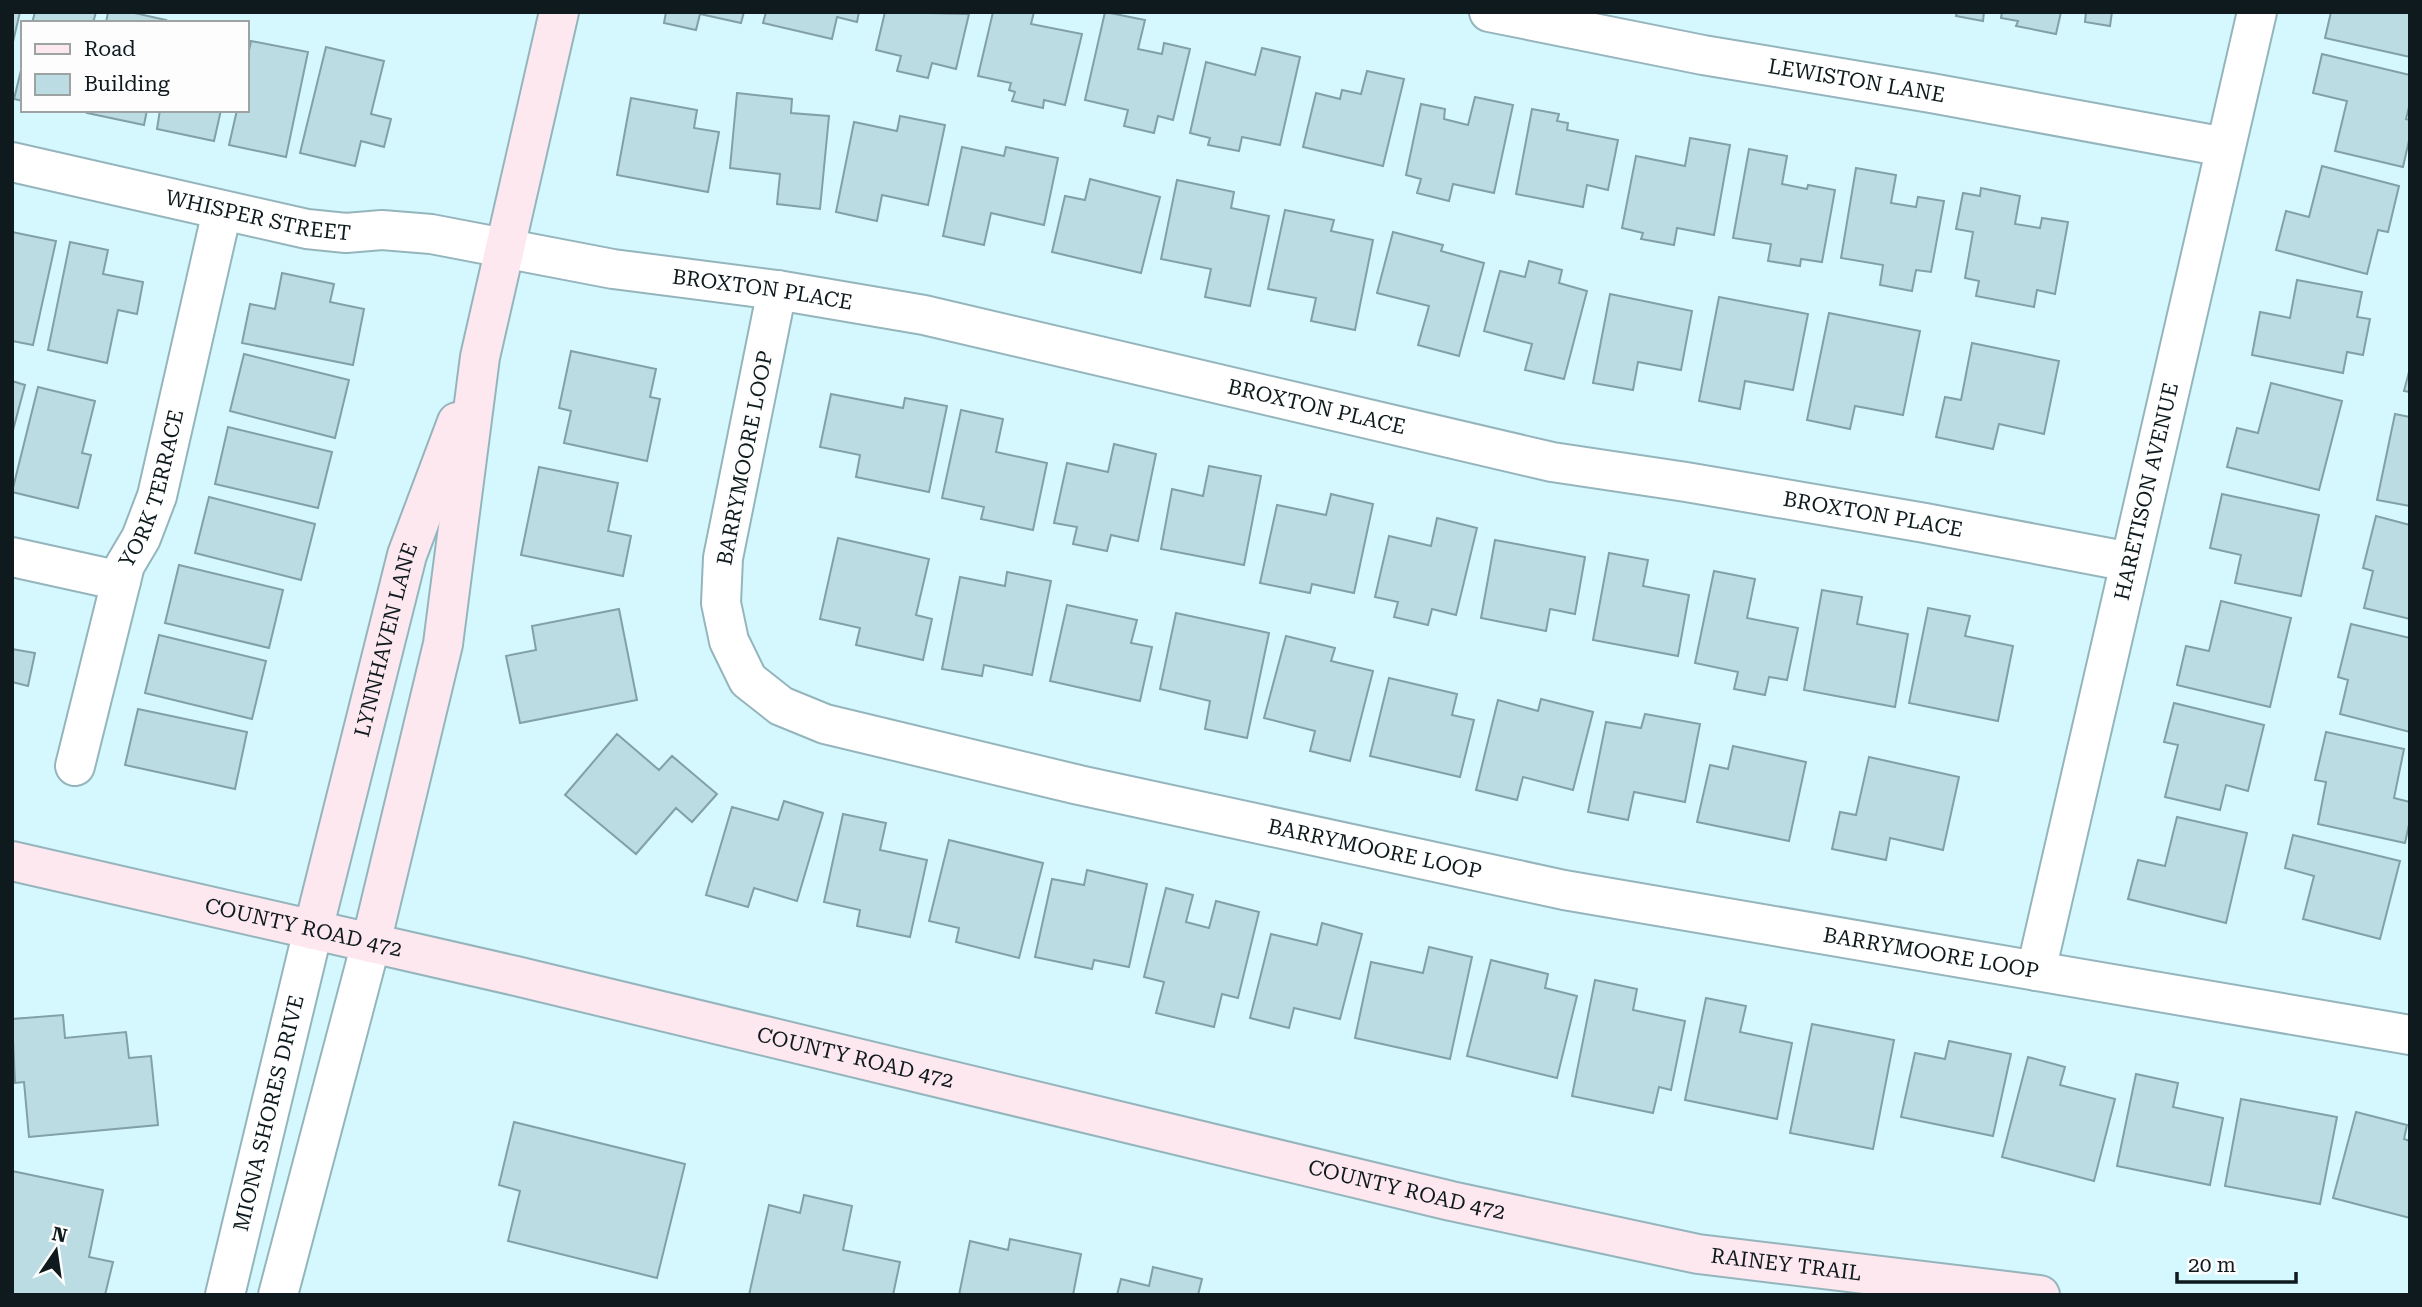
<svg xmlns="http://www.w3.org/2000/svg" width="2422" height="1307" viewBox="0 0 2422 1307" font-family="'Roboto Serif',serif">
<rect width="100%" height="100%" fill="#d5f7fe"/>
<path fill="#bbdce3" stroke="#81a0a7" stroke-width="2" d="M12,12H20L12,46Z
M35,12H96L93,23H32Z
M108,12H130L166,20L165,23H106Z
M666,12H744L741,23L700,14L696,30L664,23Z
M766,12H859L857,22L837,17L832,39L763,23Z
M885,12L969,14L956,69L932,63L928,78L897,71L901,56L876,50Z
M993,12H1034L1031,24L1082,34L1065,105L1044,100L1043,108L1012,101L1015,92L1009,90L1011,83L978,76Z
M1105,12L1145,20L1138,49L1162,54L1164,43L1190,49L1173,120L1158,116L1154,133L1124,126L1128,110L1085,100Z
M1957,12H1984L1983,21L1956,16Z
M2002,12H2061L2056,34L2016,26L2018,21L2001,18Z
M2086,12H2112L2110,26L2085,22Z
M2331,12H2410V57L2325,38Z
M251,41L308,52L286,157L229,145L237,110H247V60Z
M326,47L384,61L371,114L391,119L384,147L361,141L355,166L300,153Z
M1262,48L1300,57L1280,145L1242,137L1239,151L1208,145L1210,138L1190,133L1206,62L1255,75Z
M2322,54L2410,75V103L2406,119L2410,120V136L2403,167L2335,151L2347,101L2313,93Z
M23,62V101L14,99Z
M1367,71L1404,79L1383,166L1303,147L1316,93L1340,99L1342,90L1361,94Z
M737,93L792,99L791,113L829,116L820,209L777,204L780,174L730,168Z
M1475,97L1513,105L1494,193L1453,184L1449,201L1417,193L1421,179L1406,175L1421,104L1445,109L1444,119L1468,125Z
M631,98L697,110L694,128L719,132L708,192L617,175Z
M1532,109L1559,114L1557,121L1568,123L1567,130L1618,140L1608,190L1587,185L1583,207L1516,194Z
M88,110H147L144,125L87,113Z
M160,110H221L214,141L157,129Z
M900,116L945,125L928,205L882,195L877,221L836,212L854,122L897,131Z
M1690,138L1730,145L1714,235L1677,228L1674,245L1641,239L1643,233L1622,228L1636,156L1685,166Z
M962,147L1004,156L1006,147L1058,158L1044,225L991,213L984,245L943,236Z
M1749,149L1787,156L1782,184L1807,189L1808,185L1835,190L1822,262L1801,259L1800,266L1768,261L1771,244L1733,238Z
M2322,166L2399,186L2388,232L2378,230L2367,274L2276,250L2286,211L2309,217Z
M1856,168L1896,175L1891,203L1916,207L1918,197L1944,201L1931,272L1916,270L1912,291L1880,285L1883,265L1841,258Z
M1090,179L1160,197L1141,273L1052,252L1065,196L1085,200Z
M1177,180L1234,192L1231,208L1269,216L1250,306L1205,297L1211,269L1161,259Z
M1981,188L2020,196L2015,224L2040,228L2042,218L2068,222L2055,294L2037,290L2034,307L1976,296L1979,281L1965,278L1973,232L1956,229L1963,193L1980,196Z
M1285,210L1334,220L1331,231L1373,240L1355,330L1311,321L1316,298L1268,289Z
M12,232L56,241L33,345L12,341Z
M1393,232L1443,245L1441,251L1484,263L1459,356L1418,345L1429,306L1377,293Z
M70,242L108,250L103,274L143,282L137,314L118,310L107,363L48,350Z
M1529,261L1562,270L1559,283L1587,291L1564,379L1525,370L1532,344L1484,331L1500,271L1525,277Z
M282,273L334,284L330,302L364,309L353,365L242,343L250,304L275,309Z
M2297,280L2362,292L2357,317L2370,319L2363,355L2347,352L2343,373L2252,355L2260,312L2290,318Z
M1610,294L1692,311L1681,370L1638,362L1633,390L1593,383Z
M1719,297L1808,314L1793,390L1745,381L1740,409L1699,401Z
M1829,313L1920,331L1903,415L1855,406L1850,429L1807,420Z
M1972,343L2059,361L2044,434L1999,424L1993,449L1936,437L1945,397L1961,400Z
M571,351L656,369L650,397L660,399L647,461L564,443L571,411L559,408Z
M244,354L349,380L335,438L230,411Z
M2410,368V392L2404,391Z
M12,381L25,385L12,434Z
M2271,383L2342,401L2319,490L2227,467L2237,428L2258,433Z
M38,387L95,401L82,453L91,455L78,508L12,492Z
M831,394L903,408L905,398L947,406L929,492L856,477L860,455L820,447Z
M961,410L1003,419L996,452L1047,463L1033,530L981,519L984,507L942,498Z
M2395,414L2410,417V506L2377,500Z
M228,427L332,452L318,508L215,484Z
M1114,444L1156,454L1138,541L1111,535L1107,551L1073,544L1077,527L1054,523L1067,463L1108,472Z
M1209,466L1261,476L1244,565L1161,549L1172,489L1203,496Z
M539,467L618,483L608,531L631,536L623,576L521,555Z
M1331,494L1373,504L1354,593L1312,584L1310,593L1260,583L1277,505L1326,515Z
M2222,494L2319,515L2301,596L2235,583L2241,555L2210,548Z
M209,497L315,524L301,580L195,553Z
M2376,516L2410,525V619L2364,608L2373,571L2363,568Z
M1437,518L1477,528L1456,615L1432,609L1428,625L1394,617L1398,602L1375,597L1389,536L1431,546Z
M838,538L929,559L916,615L932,619L923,660L856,645L860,628L820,619Z
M1495,540L1585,557L1575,614L1550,609L1546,631L1481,618Z
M1609,553L1648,560L1643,586L1689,595L1678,656L1593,640Z
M179,565L283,590L269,648L165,623Z
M1714,571L1755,579L1747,618L1798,628L1787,680L1769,677L1765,695L1734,689L1738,672L1695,663Z
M1007,572L1051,581L1032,675L984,665L982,676L942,669L960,577L1005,586Z
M1822,590L1862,597L1857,624L1908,634L1895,707L1804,690Z
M2221,601L2291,618L2270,707L2177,685L2186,646L2209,651Z
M1067,605L1137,620L1131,643L1152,647L1140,701L1050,681Z
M1928,608L1970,616L1965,636L2013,646L1998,721L1909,703Z
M619,609L637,700L520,723L506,656L536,650L532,626Z
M1176,613L1269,633L1247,738L1205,729L1210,701L1160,689Z
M2351,624L2410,638V732L2340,714L2348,680L2338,677Z
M159,635L266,661L252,719L145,693Z
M1286,636L1335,648L1331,661L1373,671L1350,761L1310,751L1315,731L1264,718Z
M12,649L35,653L28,686L12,682Z
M1389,678L1457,694L1452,715L1474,720L1460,777L1370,756Z
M1541,699L1593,712L1573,790L1523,777L1517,800L1476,790L1498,700L1538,711Z
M2174,703L2264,725L2248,791L2226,785L2220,810L2165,797L2178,745L2164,742Z
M138,709L247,732L235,789L125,765Z
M1645,714L1700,724L1685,802L1634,792L1628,820L1588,812L1606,722L1641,728Z
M2326,732L2404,749L2394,798L2410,802V820L2405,843L2318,824L2326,782L2315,780Z
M617,734L659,770L672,756L717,794L692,822L676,808L636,854L565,795Z
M1733,746L1806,762L1789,841L1697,822L1710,765L1728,769Z
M1869,757L1959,777L1943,850L1890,838L1886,860L1832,849L1840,812L1856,815Z
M784,801L823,813L797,901L754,888L748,907L706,895L732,807L778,820Z
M843,814L886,823L880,850L927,860L910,937L857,926L860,910L824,902Z
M2177,817L2247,833L2226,923L2128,899L2138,860L2165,866Z
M2293,835L2400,861L2380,939L2303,919L2314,876L2285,868Z
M949,840L1043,863L1019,958L956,942L959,928L929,921Z
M1087,870L1147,884L1129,967L1094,960L1092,969L1035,957L1052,879L1084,885Z
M1166,888L1193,895L1186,922L1209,928L1216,901L1259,912L1238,998L1222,994L1214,1027L1156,1013L1164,982L1144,977Z
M1322,923L1362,934L1340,1019L1294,1008L1289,1028L1250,1018L1271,934L1317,945Z
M1429,947L1472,957L1450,1059L1355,1038L1371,962L1423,973Z
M1491,960L1548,974L1545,988L1577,996L1557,1078L1467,1056Z
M1595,980L1637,989L1633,1010L1685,1021L1671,1090L1659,1087L1653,1113L1572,1096Z
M1706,998L1746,1006L1740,1032L1792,1043L1777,1119L1685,1100Z
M63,1015L65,1038L126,1032L129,1058L151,1056L158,1125L29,1137L24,1082L15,1083L12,1019Z
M1812,1024L1894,1040L1873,1149L1790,1133Z
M1949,1041L2011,1054L1993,1136L1901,1117L1915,1053L1945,1059Z
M2028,1057L2065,1067L2060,1085L2115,1099L2094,1181L2002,1157Z
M2136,1074L2178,1083L2173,1107L2223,1118L2210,1185L2117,1166Z
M2241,1099L2337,1117L2320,1204L2225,1186Z
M2356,1112L2407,1125L2404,1139L2410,1141V1218L2333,1198Z
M514,1122L685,1164L657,1278L508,1241L520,1191L499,1185Z
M12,1171L103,1190L89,1257L113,1262L105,1295H12Z
M804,1195L852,1206L843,1250L900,1262L893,1295H749L769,1205L800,1213Z
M1010,1239L1081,1254L1073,1295H959L970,1241L1008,1250Z
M1153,1267L1202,1279L1198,1295H1117L1121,1279L1149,1286Z"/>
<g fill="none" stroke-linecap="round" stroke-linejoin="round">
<g stroke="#95b5bc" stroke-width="42">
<g id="street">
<path id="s1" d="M1489,12L1703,55L1931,93L2225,147"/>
<path id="s2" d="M12,162L307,229L346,233L382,230L431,234L613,269L777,290L924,315L1552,462L1686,482L1925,523L2130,562"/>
<path id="s3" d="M777,290L723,558L721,603L729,641L748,680L781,706L825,724L1079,785L1564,890L2410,1035"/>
<path d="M12,557L121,581"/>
<path id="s4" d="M75,766L125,565L141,538L157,496L222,211"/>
<path id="s5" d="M2036,971L2257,12"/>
<path id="s6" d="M225,1295L313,930"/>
<path d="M278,1295L371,943"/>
</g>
</g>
<g stroke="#95b5bc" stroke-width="42">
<g id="secondary">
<path id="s7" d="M12,861L516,976L1451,1201L1698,1254L2040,1295"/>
<path id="s8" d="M313,930L407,555L457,422"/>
<path d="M371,943L443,644L480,357L559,12"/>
</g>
</g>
<use href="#street" stroke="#fff" stroke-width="38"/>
<use href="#secondary" stroke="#fee8f0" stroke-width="38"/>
</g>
<g text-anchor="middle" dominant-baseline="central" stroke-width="5" stroke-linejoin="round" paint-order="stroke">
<g font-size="21" fill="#0e1a1d" stroke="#fdfdfd">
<text stroke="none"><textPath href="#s1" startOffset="374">LEWISTON LANE</textPath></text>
<text stroke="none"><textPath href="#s2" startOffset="252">WHISPER STREET</textPath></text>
<text stroke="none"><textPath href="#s2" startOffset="763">BROXTON PLACE</textPath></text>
<text stroke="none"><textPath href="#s2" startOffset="1330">BROXTON PLACE</textPath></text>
<text transform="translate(745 458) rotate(-79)">BARRYMOORE LOOP</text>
<text stroke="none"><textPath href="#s4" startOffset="289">YORK TERRACE</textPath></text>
<text stroke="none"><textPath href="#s5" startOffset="492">HARETISON AVENUE</textPath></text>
<text stroke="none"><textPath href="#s2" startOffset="1897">BROXTON PLACE</textPath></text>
<text stroke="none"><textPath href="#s8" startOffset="299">LYNNHAVEN LANE</textPath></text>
<text stroke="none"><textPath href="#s3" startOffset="1054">BARRYMOORE LOOP</textPath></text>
<text stroke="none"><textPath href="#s7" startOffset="299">COUNTY ROAD 472</textPath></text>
<text stroke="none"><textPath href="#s3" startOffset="1620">BARRYMOORE LOOP</textPath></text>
<text stroke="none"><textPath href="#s7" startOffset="866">COUNTY ROAD 472</textPath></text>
<text stroke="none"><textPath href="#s6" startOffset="187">MIONA SHORES DRIVE</textPath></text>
<text stroke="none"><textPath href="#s7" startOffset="1433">COUNTY ROAD 472</textPath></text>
<text stroke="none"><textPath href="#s7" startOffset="1820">RAINEY TRAIL</textPath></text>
</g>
</g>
<rect width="2422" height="1307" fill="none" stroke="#0e1a1d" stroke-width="28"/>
<rect x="21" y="21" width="228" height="91" fill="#fdfdfd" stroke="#9da2a3" stroke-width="2"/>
<rect x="35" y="44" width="35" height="10" fill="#fee8f0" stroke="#9da2a3" stroke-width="2"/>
<text x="84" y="56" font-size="21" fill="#0e1a1d">Road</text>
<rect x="35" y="74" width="35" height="21" fill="#bbdce3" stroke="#9da2a3" stroke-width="2"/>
<text x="84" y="91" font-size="21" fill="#0e1a1d">Building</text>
<g transform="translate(56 1251) rotate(13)" stroke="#fdfdfd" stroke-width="5" paint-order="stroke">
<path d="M0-5L12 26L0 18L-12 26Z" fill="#0e1a1d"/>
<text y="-10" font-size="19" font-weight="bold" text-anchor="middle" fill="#0e1a1d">N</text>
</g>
<path d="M2177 1272v10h119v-10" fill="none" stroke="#0e1a1d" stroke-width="3.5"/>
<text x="2188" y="1272" font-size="21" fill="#0e1a1d" stroke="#fdfdfd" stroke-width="5" paint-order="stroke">20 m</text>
</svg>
